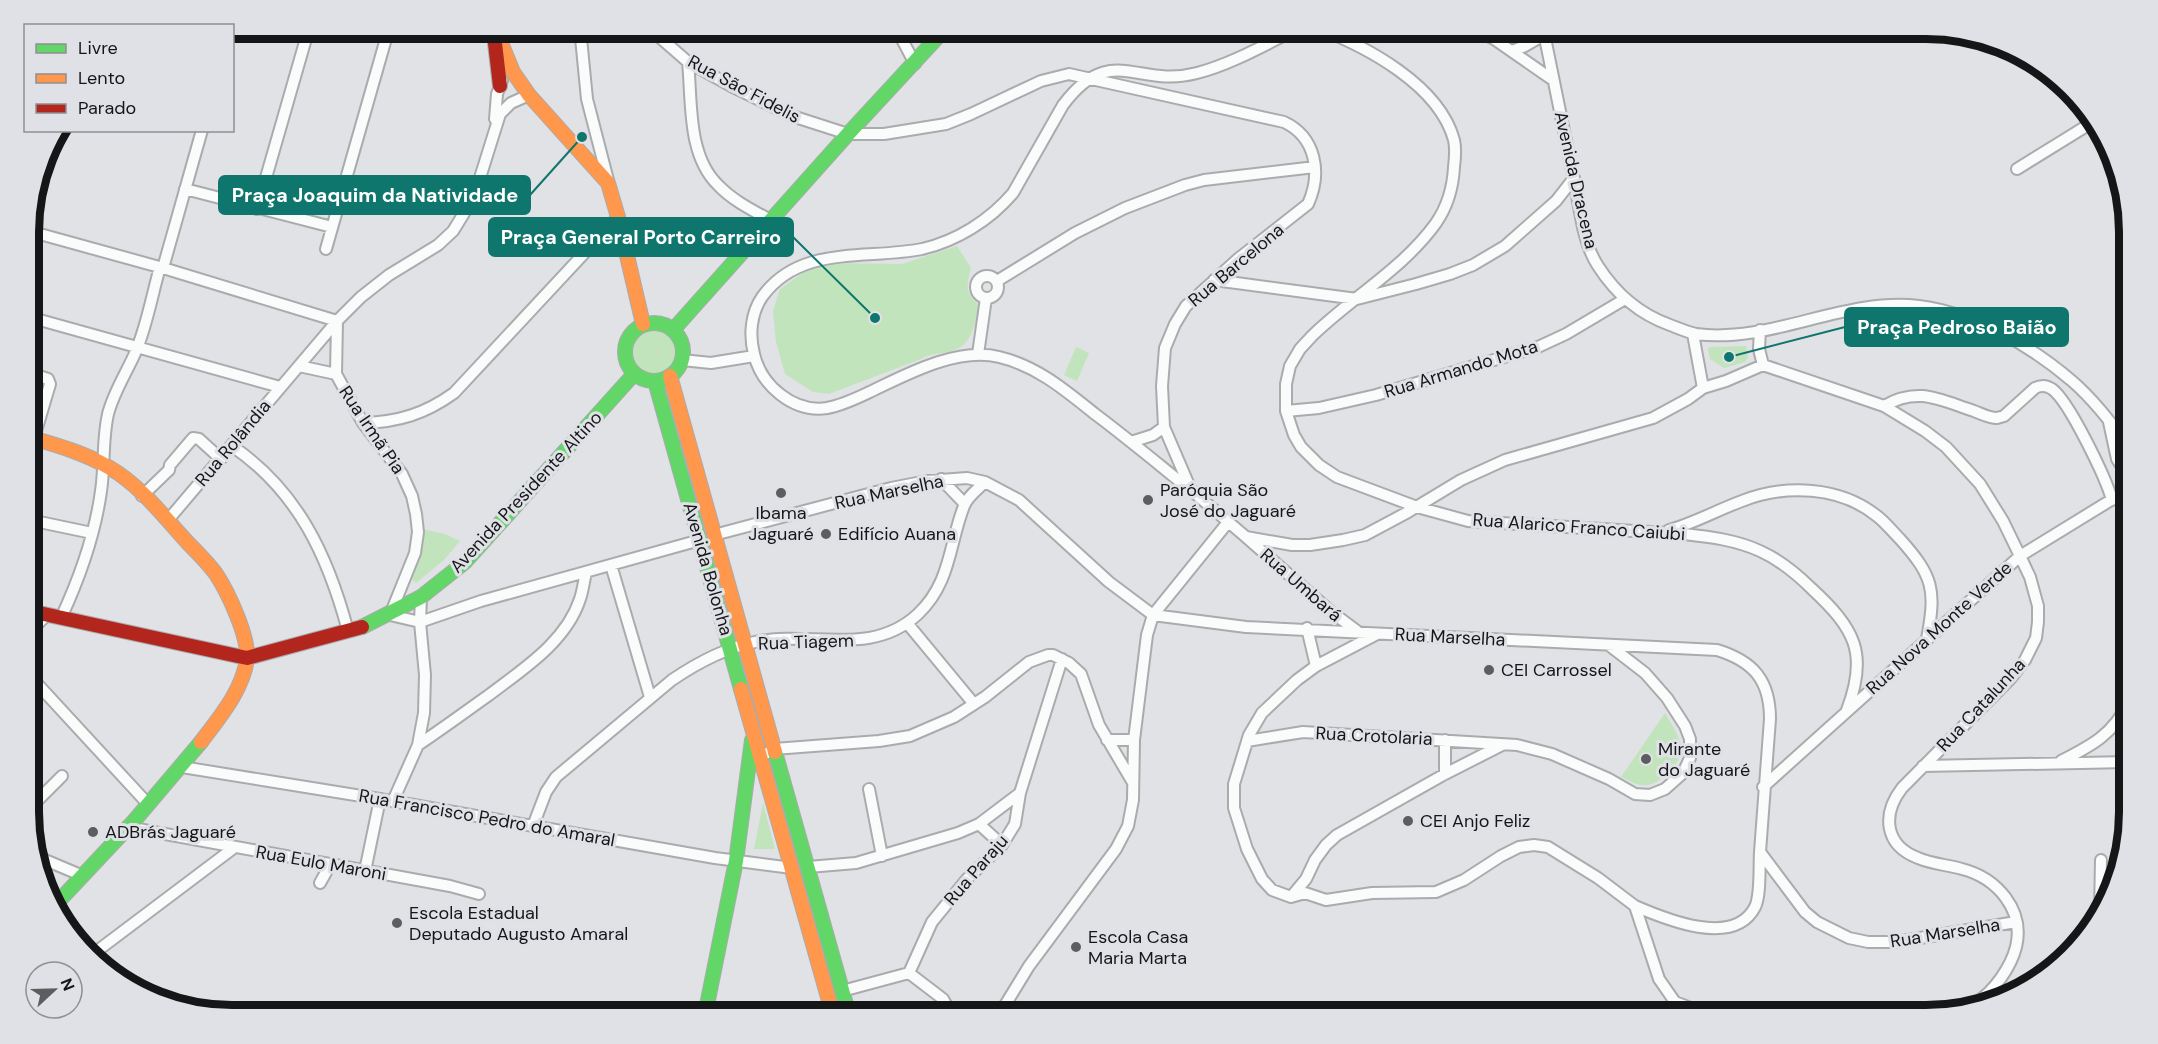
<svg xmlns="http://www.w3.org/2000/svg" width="2158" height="1044" viewBox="0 0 2158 1044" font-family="'DM Sans',sans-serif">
<rect width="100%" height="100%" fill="#e0e2e5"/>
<path fill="#c2e4bc" d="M957,246L971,268C967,285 964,292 978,304C976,322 973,345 952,351C941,354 931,353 921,359L829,394L813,392L785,374L776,342L773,311L780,289L804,272L832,263L902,264Z
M633 352a22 22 0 1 1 44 0a22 22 0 1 1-44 0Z
M1746,346L1748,357L1745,362L1724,368L1710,359L1708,349L1710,347Z
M1076,347L1089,353L1077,381L1064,375Z
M422,529L445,534L460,541L444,560L416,583L412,579L422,539Z
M1665,713C1671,723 1680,736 1681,748C1682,762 1662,783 1648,785C1639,787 1629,780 1621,777Z
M763,803L775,849H754Z"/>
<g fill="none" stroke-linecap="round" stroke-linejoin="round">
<g stroke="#aaabad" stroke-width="14">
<path id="street" d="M580,28L587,99L608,180
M649,28L688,62L735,88L792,116L848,134H884L946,124L971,114L1041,81L1069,74L1284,122C1316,137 1322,173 1308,204L1238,259L1186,306L1175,324L1165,348L1162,386L1164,427L1191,490L1246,537L1292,545H1310L1343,540L1365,535L1408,512L1461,480L1505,460L1653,418L1688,399L1703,388
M896,28L915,64
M1318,28C1367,47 1439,85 1454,140C1456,149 1455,159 1454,167C1453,187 1447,207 1436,223C1403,269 1352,297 1312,336L1300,349L1290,366L1286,384V411L1294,435L1301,447L1319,465L1337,477L1417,507L1468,521L1684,534C1711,537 1736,540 1760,551C1780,560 1797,574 1812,589C1854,628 1869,653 1847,710
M1472,28L1494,39L1553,80
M1543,28C1553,77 1563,126 1573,175C1580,204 1581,240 1598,266C1616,294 1639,314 1670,325C1678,328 1687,332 1696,334C1771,344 1843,297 1919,306C1974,313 2030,345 2072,381C2093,399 2111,423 2128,445
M1512,51L1525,46L1544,35
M688,62C692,101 687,155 718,185C733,201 754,211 772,221
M495,119L497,94L502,81
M2017,169L2093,122
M185,189L332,227
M257,209L309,28
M29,231L163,268L337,321L168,520
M326,249L389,28
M163,268L202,130
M976 287a11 11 0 1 1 22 0a11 11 0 1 1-22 0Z
M1214,280L1357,299L1416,284L1450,274L1473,265L1505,246L1556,201L1574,178
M997,281L1075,233L1125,208L1185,185L1204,180L1315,167
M29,317L280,387
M1760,330L1759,349L1763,365
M1693,334L1703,388L1726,381L1763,365
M978,354L986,298
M682,360L711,363L754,356
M1763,365L1884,406L1925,431L1946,447L1980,484L2003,521L2020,556L2030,577L2038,606V622L2036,638L2025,660L2011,678L1902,788C1882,814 1884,845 1918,858C1932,864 1948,865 1962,869C1997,878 2025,910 2016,947C2011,967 1994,991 1977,1002
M299,366L336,374
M1884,406C1918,386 1940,400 1974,411C1982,414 1989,418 1997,418L2004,416L2035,388C2041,385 2046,385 2052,389C2069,401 2106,478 2112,500
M1286,411L1319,408L1376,395L1538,347L1566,334L1625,299
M2109,422L2117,459L2129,477
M363,423C398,422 425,414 454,393L618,217
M34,438L50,384L48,379L39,376
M1131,442L1153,435L1164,427
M232,446C298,491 328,556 348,631
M941,479L964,503
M1188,488C1157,463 1127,438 1095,414C1065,390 1037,366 999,357C959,347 909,373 874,390C859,397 844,405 827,408C793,413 761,385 754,354C749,335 751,313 762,297C800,244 867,260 922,249C957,241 990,220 1013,193L1063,105C1111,41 1137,89 1197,73C1232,64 1266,44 1299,28
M142,496L169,470L170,465L193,438L199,439L221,459
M30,520L92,533
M1669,530C1695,523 1717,510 1742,501C1785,484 1840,486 1877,516C1886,523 1892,531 1900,539C1934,577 1936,590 1927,639
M714,535L891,488L927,481L967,478L985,482L1019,500L1109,582L1153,615L1246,627L1717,650C1753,661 1770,680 1770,719L1760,852L1805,912L1817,922L1849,938L1868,942H1896L2016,922
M1246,537L1329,610L1357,631
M611,565L650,697
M61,618C80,577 95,535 101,491C105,465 102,440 108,414C114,391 127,372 136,351C147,325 152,295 160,267
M420,622L390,615L415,553L418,532L416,514L412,496L402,474L363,423L336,374L337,321L361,297L389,275L438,245L453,231L474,197L500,114L511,103L529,95
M420,622L481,601L700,540
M907,623L974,704
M1307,628L1316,666
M30,631L47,615
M1377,634L1316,666L1297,680L1262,713L1249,735L1234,784V808L1247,849L1262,879L1272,890L1291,897L1305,893L1326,900L1372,893L1436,892L1464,880L1501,856L1519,847L1534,845L1548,847L1598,878L1635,906L1659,979L1675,1002L1701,1012L1726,1015
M30,676L148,804
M1107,740H1134
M1247,741L1303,732L1517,745L1552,754L1609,779L1635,794L1650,795L1665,789L1683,773L1690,758V739L1685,726L1667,698L1645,673L1610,646
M418,745C442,729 465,712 489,695C523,669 566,642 580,599C583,590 584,581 586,572
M768,753L774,749L879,741L910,736L954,717L985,697L1029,662L1048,655H1053L1069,663L1081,674L1099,725L1132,781
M2061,761C2093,745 2113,734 2129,702
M1923,766L2129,762
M182,767L380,799L715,858L792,868
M1445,774V740
M30,786L41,797
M1763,787L2020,556L2129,489
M869,789L882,856
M393,801L418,745L424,713L425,675L420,622L421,597
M30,808L62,776
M979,824L1002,845
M533,826L546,792L556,777L672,680C697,663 725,648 755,642C811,630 871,658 918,614C951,583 949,544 964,506C967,497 978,489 985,482
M127,827L450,886L479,894
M38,857L83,876
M808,867L856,863L958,833L979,824L1020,793
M365,871L380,799
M320,883L330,865
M1291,897L1306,879L1315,860L1326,845L1337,835L1445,774L1502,745
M1635,906C1665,919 1734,948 1755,907C1761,895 1759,866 1760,852
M2100,912L2101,860
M93,954L235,847
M909,973L932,922L967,879L1002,845L1015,824L1020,793L1062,659
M842,991L909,973L943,999L952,1015
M999,1015L1029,966L1116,849L1128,826L1133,800L1134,740L1147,635L1153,615L1229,521"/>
</g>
<g stroke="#aaabad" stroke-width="16">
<path id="fast" d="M625 352a29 29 0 1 1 58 0a29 29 0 1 1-58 0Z
M673,330L848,134L946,28
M655,381L741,689
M362,627L421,597L465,562L634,374
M775,752L849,1015
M57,903L134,821L201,742
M705,1015L736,861L752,740"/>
</g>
<g stroke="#aaabad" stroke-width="16">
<path id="slow" d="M495,28L513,72L529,95L608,183L618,217L643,324
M670,376L775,752
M29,437C56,445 85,453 110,468C141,486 164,517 188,543C198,553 208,563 216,574C228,592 249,637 247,659C243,690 219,718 201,742
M741,689L833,1015"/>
</g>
<g stroke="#aaabad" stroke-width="16">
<path id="jam" d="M495,43L500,86
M30,611L247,658L362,627"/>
</g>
<use href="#street" stroke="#fafbfb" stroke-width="10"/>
<use href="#fast" stroke="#63d668" stroke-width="14"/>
<use href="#slow" stroke="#ff974d" stroke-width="14"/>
<use href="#jam" stroke="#b3261e" stroke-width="14"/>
</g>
<g fill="#5c5d5f" stroke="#dfe1e6" stroke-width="2">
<circle cx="781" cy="493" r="6"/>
<circle cx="1148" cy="500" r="6"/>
<circle cx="826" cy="534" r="6"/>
<circle cx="1489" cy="670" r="6"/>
<circle cx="1646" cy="759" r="6"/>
<circle cx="1408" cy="821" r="6"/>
<circle cx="93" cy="832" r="6"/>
<circle cx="397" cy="923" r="6"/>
<circle cx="1076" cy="947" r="6"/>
</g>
<g text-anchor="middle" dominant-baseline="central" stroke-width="6" stroke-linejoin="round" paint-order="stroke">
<g font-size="18" fill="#151617" stroke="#dfe1e6">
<text transform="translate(744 89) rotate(28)">Rua São Fidelis</text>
<text transform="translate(1576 180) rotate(77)">Avenida Dracena</text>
<text transform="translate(1236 265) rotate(-40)">Rua Barcelona</text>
<text transform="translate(1461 369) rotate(-17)">Rua Armando Mota</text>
<text transform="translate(372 430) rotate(56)">Rua Irmã Pia</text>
<text transform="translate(233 443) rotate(-50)">Rua Rolândia</text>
<text transform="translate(526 492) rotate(-47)">Avenida Presidente Altino</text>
<text transform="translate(889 492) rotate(-12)">Rua Marselha</text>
<text transform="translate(1579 527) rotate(4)">Rua Alarico Franco Caiubi</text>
<text transform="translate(708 569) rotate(74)">Avenida Bolonha</text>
<text transform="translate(1301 585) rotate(41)">Rua Umbará</text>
<text transform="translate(1939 628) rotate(-42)">Rua Nova Monte Verde</text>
<text transform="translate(1450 637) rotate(3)">Rua Marselha</text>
<text transform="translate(806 642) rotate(-2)">Rua Tiagem</text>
<text transform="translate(1981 705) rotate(-47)">Rua Catalunha</text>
<text transform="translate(1374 736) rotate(3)">Rua Crotolaria</text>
<text transform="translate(487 818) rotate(10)">Rua Francisco Pedro do Amaral</text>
<text transform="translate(321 863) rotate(10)">Rua Eulo Maroni</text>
<text transform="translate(976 870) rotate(-49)">Rua Paraju</text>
<text transform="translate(1945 933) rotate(-9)">Rua Marselha</text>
</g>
<g font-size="18" fill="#151617" stroke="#dfe1e6" text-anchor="start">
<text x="1160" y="490">Paróquia São<tspan x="1160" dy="21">José do Jaguaré</tspan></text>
<text x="781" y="513" text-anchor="middle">Ibama<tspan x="781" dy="21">Jaguaré</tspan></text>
<text x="838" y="534">Edifício Auana</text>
<text x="1501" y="670">CEI Carrossel</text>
<text x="1658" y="749">Mirante<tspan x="1658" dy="21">do Jaguaré</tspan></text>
<text x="1420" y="821">CEI Anjo Feliz</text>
<text x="105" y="832">ADBrás Jaguaré</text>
<text x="409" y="913">Escola Estadual<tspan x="409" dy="21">Deputado Augusto Amaral</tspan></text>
<text x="1088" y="937">Escola Casa<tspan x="1088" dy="21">Maria Marta</tspan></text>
</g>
</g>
<path d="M0 0H2158V1044H0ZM232 39H1926A193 193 0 0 1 2119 232V812A193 193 0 0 1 1926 1005H232A193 193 0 0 1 39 812V232A193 193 0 0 1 232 39Z" fill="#dfe1e6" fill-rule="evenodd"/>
<path fill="none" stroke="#151617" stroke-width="8" d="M232 39H1926A193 193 0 0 1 2119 232V812A193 193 0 0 1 1926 1005H232A193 193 0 0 1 39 812V232A193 193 0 0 1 232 39Z"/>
<path fill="none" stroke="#0f766e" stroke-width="2" d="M582 137L530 195M875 318L793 237M1729 357L1845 327"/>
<g fill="#0f766e" stroke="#dfe1e6" stroke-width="2">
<circle cx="582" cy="137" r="6"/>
<circle cx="875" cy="318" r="6"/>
<circle cx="1729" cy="357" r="6"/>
</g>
<g fill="#0f766e" stroke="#0f766e" stroke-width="2">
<rect x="219" y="176" width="311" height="38" rx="6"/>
<rect x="489" y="218" width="304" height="38" rx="6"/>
<rect x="1845" y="308" width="223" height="38" rx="6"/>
</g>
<g font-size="20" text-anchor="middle" font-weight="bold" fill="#fff">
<text x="375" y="202">Praça Joaquim da Natividade</text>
<text x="641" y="244">Praça General Porto Carreiro</text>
<text x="1957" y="334">Praça Pedroso Baião</text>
</g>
<rect x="24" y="24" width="210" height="108" fill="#dfe1e6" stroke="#8e9093" stroke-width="1.5"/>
<rect x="36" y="44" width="30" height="9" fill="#63d668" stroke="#8e9093" stroke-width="1.5"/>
<text x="78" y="54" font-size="18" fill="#151617">Livre</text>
<rect x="36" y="74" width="30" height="9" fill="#ff974d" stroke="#8e9093" stroke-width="1.5"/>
<text x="78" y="84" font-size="18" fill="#151617">Lento</text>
<rect x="36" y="104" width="30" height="9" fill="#b3261e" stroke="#8e9093" stroke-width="1.5"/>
<text x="78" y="114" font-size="18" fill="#151617">Parado</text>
<g transform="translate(54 990) rotate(68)"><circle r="28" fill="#dfe1e6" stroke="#8e9093" stroke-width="1.5"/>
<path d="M0-4.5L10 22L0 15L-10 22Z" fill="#5c5d5f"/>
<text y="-9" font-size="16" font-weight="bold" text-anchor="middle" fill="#151617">N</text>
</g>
</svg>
